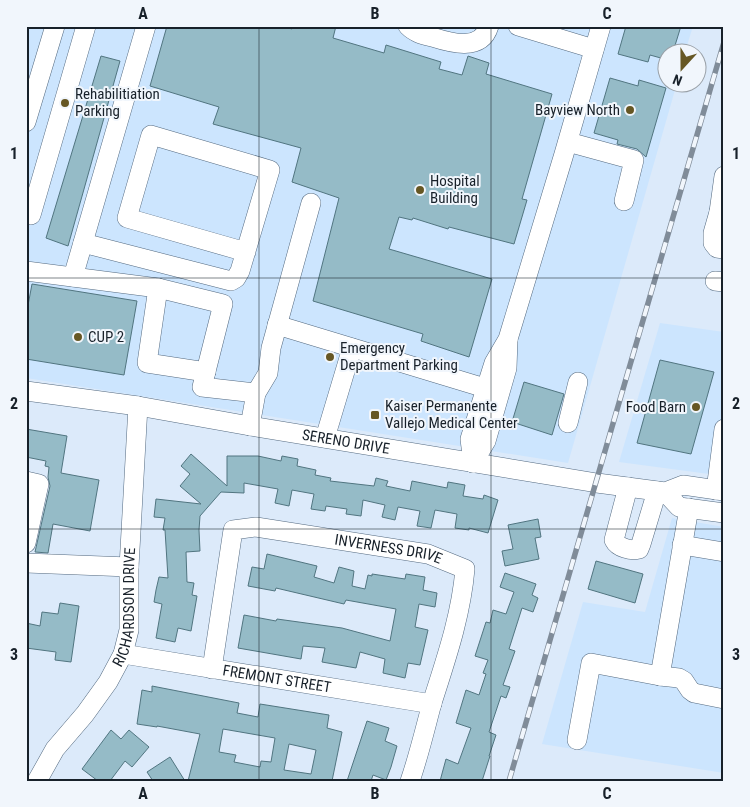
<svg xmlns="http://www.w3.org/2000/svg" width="750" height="807" viewBox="0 0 750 807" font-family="'Roboto Condensed',sans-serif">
<rect width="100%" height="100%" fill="#dceafa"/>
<path fill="#cce5fe" d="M26,26H693L685,52H668V82L677,83L568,463L26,378Z
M660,323L724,332V476L619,462Z
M672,518L724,527V773L542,744L583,602L645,612Z"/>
<path fill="#95bbc7" stroke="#517580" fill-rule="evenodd" d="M167,26H282L292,29L294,26H336L333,38L384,53L386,45L441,62L439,69L462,75L468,56L489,63L486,74L552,94L522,199L527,200L514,244L449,227L448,229L413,218L412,220L399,217L389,249L492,279L469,357L421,341L423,334L313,301L339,198L292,182L301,148L213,124L219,107L150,86Z
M626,26H681L673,52H668V60L650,55L648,62L618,54Z
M101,56L120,61L68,246L46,238Z
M610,78L638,86L639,80L666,88L646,157L637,149L617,144L618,140L594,133Z
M32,284L137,301L124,375L26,359V316Z
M660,360L714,372L691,454L637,443Z
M524,382L564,394L552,435L512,422Z
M26,429L67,436L61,473L99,480L90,531L53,524L48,553L35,552L50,486L48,477L49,467L45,466L46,461L26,457Z
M191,454L227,486V456H258L281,461L282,456L298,459L297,466L316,470L315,475L331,478L330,481L374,486L376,478L388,481L386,486L410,491L412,481L447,488L448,482L465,485L463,496L483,499L484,495L498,500L488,533L469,528V530L455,528L457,514L435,510L431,528L417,526L420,511L398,507L395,520L382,517L385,505L363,500L361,516L346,514L347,509L326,506L325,511L311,509L314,494L292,490L289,506L275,503L278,489L244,483V493L221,492L200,516L199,530L200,551L186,552L187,582L194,583L192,595L197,596L191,631L178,628L175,642L156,638L162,604L154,602L156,590L159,577L168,578L165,530H163L165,518L154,517L156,499L201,504L180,486L190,474L181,466Z
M538,519L541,537L535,538L539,559L505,566L502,551L513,549L508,525Z
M267,554L317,566L314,577L334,583L339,567L354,571L352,586L365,589L368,575L372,576V574L405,579L406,574L425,577L423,590L437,593L435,607L419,604L415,627L428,630L420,665L408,663L405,678L383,673L385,659L360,652L356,668L322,662L325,648L303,646L301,659L238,648L244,615L276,621L277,619L342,628L390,641L396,609L346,600L344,604L276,588L275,591L248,586L252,567L264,569Z
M596,561L643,574L635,603L588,589Z
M505,573L536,584L532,595L538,598L533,612L522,608L509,649L515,651L503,685L510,687L506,698L501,696L489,732L496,735L489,756H490L482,781H440L446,759L458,764L471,728L456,723L466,690L479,695L486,674L483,673L488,660L475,656L486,622L490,623L493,610L506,614L514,592L500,587Z
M60,603L79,606L71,662L55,660L56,652L26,648V623L40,626L42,612L58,614Z
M152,686L239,703L237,713L258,717L260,704L329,715L327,728L342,732L332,781H188L200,734L157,726V727L137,724L142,690L152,692ZM223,729L275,738L271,762L261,761L260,767L234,762L236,755L219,752ZM289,744L316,750L311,774L284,770Z
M367,721L389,728L385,741L397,746L391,767L386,780L373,775L371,781H347Z
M111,730L121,739L129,730L149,747L132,767L125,761L110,781H98L82,769Z
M170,757L185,781H153L147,772Z"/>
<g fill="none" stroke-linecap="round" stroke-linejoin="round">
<g stroke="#546a80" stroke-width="20">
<g id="minor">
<path d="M408,26C415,33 423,35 432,37C451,43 481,52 489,26"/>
<path d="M518,26L594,49"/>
<path d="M26,122L55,26"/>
<path d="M568,142L634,160L624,201"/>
<path d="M724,176L719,212L724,213"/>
<path d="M719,212L713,233V243L717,248L724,249"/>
<path d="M26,214L31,215L86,26"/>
<path d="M83,243L231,281L236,278L240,271L270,170L151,135L127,218L246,252"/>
<path d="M26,271L158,288L223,304L202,387L256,393"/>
<path d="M73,277L146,26"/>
<path d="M715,281L724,282"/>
<path d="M158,288L147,363L206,372"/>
<path d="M277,325L485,388"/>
<path id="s1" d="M26,391L138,406L250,426L597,483L665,492L683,485L724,491"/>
<path d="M568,423L578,382"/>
<path d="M250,426L256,393L268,373L271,348L311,203"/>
<path d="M325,438L352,348"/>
<path d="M473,463L470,439L494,363L508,339L564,154L601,26"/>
<path d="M473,463L486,441L507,368L508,340"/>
<path d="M26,481L39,484L26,543"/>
<path d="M628,487L614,540C618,548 631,551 639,549L641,544L657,491"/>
<path d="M716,490L724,429"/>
<path d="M665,492L679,507L724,513"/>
<path d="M682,545L724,552"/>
<path d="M26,563L129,567"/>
<path id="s2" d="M123,654L432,704"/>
<path id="s3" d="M212,669L233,530L256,527L428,554L465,569C461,616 446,659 432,703C425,729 419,755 410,781"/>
<path d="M660,676L679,678L684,681L690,690L694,693L724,699"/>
<path d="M577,740L591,663L660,676L689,508"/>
<path id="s4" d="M37,781L55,749L85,714L108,682L123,654L129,630V567L138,406"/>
</g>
</g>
<use href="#minor" stroke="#fff" stroke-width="19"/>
<g stroke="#808c99" stroke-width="5.5">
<path id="rail" d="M509,781L724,42"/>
</g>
<use href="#rail" stroke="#f1f6fc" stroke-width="4" stroke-dasharray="11" stroke-linecap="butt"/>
</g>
<path fill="none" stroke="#18212a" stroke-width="1" stroke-opacity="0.55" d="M259,26V781M491,26V781M26,278H724M26,529H724"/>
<g fill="#665724" stroke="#f1f6fc" stroke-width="2">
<circle cx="65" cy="103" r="5"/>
<circle cx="630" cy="110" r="5"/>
<circle cx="420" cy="190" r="5"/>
<circle cx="78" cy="337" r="5"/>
<circle cx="330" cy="357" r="5"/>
<circle cx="696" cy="407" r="5"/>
<rect x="370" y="410" width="10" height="10" rx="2.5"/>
</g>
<g text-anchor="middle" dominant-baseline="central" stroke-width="4" stroke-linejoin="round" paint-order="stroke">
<g font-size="15" fill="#18212a" stroke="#f1f6fc" text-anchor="start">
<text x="75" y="94">Rehabilitiation<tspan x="75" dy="17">Parking</tspan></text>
<text x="620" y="110" text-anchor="end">Bayview North</text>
<text x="430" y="181">Hospital<tspan x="430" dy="17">Building</tspan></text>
<text x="88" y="337">CUP 2</text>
<text x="340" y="348">Emergency<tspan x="340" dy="17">Department Parking</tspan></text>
<text x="385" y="406">Kaiser Permanente<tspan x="385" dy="17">Vallejo Medical Center</tspan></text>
<text x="686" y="407" text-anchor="end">Food Barn</text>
</g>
<g font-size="15" fill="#18212a" stroke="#f1f6fc">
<text stroke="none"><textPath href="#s1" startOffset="324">SERENO DRIVE</textPath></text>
<text stroke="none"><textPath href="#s3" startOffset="298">INVERNESS DRIVE</textPath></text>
<text stroke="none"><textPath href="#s4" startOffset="201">RICHARDSON DRIVE</textPath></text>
<text stroke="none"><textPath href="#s2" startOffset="156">FREMONT STREET</textPath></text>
</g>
</g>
<rect width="750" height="807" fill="none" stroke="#f1f6fc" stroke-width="55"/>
<g transform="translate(682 68) rotate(201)"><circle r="24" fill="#f1f6fc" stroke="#9aa1a8"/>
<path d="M0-4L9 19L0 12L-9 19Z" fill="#665724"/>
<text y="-8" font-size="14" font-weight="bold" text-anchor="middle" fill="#18212a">N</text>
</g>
<rect x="28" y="28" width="694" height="752" fill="none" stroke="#18212a" stroke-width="2"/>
<g font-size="16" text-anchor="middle" font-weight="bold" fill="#18212a">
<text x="143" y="19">A</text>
<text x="375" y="19">B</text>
<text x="607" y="19">C</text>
<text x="14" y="159">1</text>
<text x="736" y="159">1</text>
<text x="14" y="409">2</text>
<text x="736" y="409">2</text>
<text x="14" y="660">3</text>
<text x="736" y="660">3</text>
<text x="143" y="799">A</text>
<text x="375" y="799">B</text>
<text x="607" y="799">C</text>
</g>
</svg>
